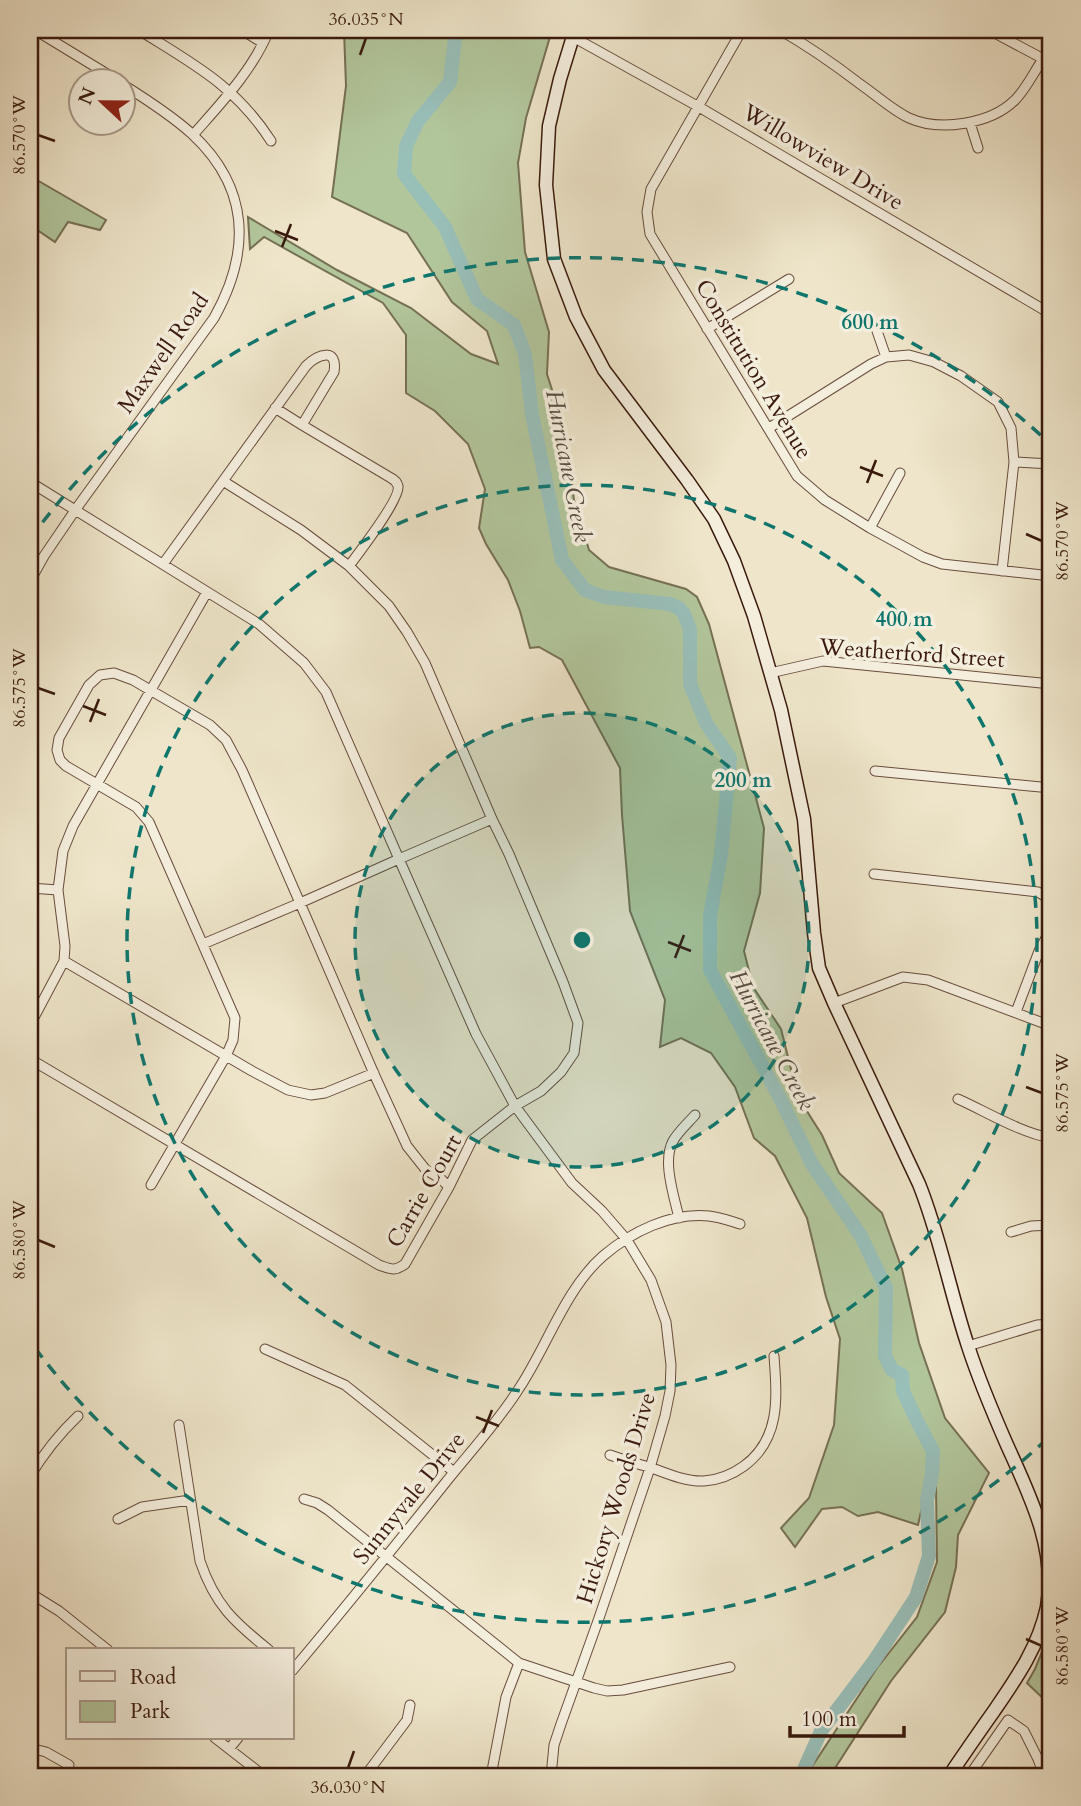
<svg xmlns="http://www.w3.org/2000/svg" width="1081" height="1806" viewBox="0 0 1081 1806" font-family="Cardo,serif">
<rect width="100%" height="100%" fill="#eee5ca"/>
<filter id="stains"><feTurbulence type="fractalNoise" baseFrequency=".00286" numOctaves="4"/><feColorMatrix values="0 0 0 0 .2 0 0 0 0 .09 0 0 0 0 .02 0 0 0 .5 -.17"/></filter>
<radialGradient id="worn" r=".72"><stop offset=".6" stop-color="#630" stop-opacity="0"/><stop offset="1" stop-color="#630" stop-opacity=".3"/></radialGradient>
<path fill="#b2c69c" stroke="#767054" stroke-width="2" d="M344,30H552L526,118L518,163L525,252L549,332L547,374L566,434L574,500L589,550L609,567L686,589L697,597L709,624L764,828L760,893L744,951L753,987L781,1029L798,1097L822,1135L839,1173L882,1213L902,1269L919,1343L945,1418L989,1473L958,1535L956,1567L945,1612L891,1681L830,1776H808L811,1768L877,1668L917,1617L937,1562L936,1487L926,1489L918,1525L878,1512L858,1516L842,1507L822,1509L795,1547L781,1528L809,1498L834,1425L840,1339L826,1297L807,1218L775,1156L754,1138L735,1087L711,1053L681,1038L660,1047L665,1000L630,911L622,815L620,768L562,660L539,647L530,648L520,611L508,580L486,544L479,528L485,489L468,444L435,411L406,393V335L383,303L264,237L250,249L248,217L337,270L411,308L471,354L498,364L487,331L452,302L407,233L332,197L346,86Z
M30,176L106,220L100,230L68,222L55,242L30,225Z
M1051,1630V1706L1027,1683L1035,1669Z"/>
<g fill="none" stroke-linecap="round" stroke-linejoin="round">
<path stroke="#99bfb9" stroke-width="14" d="M456,30L450,82L418,121L406,146L404,174L445,227L477,299L514,325L525,354L532,414L562,560L585,590L604,597L670,604L679,608L684,614L690,630V684L706,723L730,758L721,855L710,916V970L780,1098L812,1164L861,1236L886,1288L885,1356L892,1370L902,1375L903,1391L916,1419L933,1451L932,1473L927,1501L929,1556L916,1597L874,1661L821,1731L801,1776"/>
<g stroke="#674d3c" stroke-width="11">
<path id="minor" d="M35,30L117,80
M139,30C193,64 235,85 271,141
M242,30L263,43
M742,30L651,189L647,212L650,234L797,476L825,500L870,528L923,557L942,564L1051,576
M780,30C808,46 834,64 860,84C876,95 892,110 909,118C940,132 991,124 1015,100C1026,89 1034,72 1043,59
M989,30L1051,63
M573,37L699,107L1051,314
M53,40L59,30
M970,123L978,148
M193,135C221,103 253,70 269,30
M707,329L789,279
M877,331L886,357
M30,403L32,411L30,420
M275,408L302,425
M769,428L871,364L886,357L909,355L934,362L961,376L998,402L1011,428L1014,462L1002,571
M1014,462L1051,464
M223,481L301,530L349,566
M30,482L259,624L304,663L326,692L399,859L492,819
M870,528L900,473
M30,581L44,556L76,509L214,318C251,252 250,188 192,134C171,115 146,99 122,84
M770,673L823,661L1051,684
M875,771L1051,788
M874,874L1038,892L1051,900
M30,888L58,890
M64,961L252,1071L288,1090L311,1095L325,1093L374,1073
M834,1003L903,977L928,980L1051,1026
M1016,1012L1039,951L1051,929
M30,1025L64,961L65,946L58,890L63,851L73,826L207,592
M30,1059L379,1265C391,1269 394,1272 405,1264L449,1187L472,1140L515,1106L541,1091L561,1072L574,1053L578,1023L563,982L509,854L492,819L425,663L407,632L389,606L349,566C358,554 401,498 398,486C397,482 395,480 391,478L302,425L334,372C338,347 318,354 306,366L163,564
M958,1099C987,1112 1021,1133 1051,1138
M151,1185L226,1056L233,1040L235,1018L149,822L136,807L66,766L60,760L57,750L59,738L89,685L100,675L114,673L133,680L210,725L226,740L242,770L300,903L203,944
M449,1187L441,1179L426,1170L407,1146L375,1076L300,903L399,859L476,1034L515,1106L572,1183L602,1211L627,1240L651,1280L666,1322L671,1365L670,1391L665,1416L650,1468L599,1618L561,1724L554,1745L551,1776
M679,1218C674,1196 662,1161 673,1141C678,1132 688,1123 695,1115
M1011,1232L1031,1226L1051,1225
M968,1346L1037,1325L1051,1324
M265,1349L345,1385L454,1472
M179,1425L200,1561C215,1605 234,1622 269,1650
M610,1455C624,1460 638,1464 652,1468C668,1474 687,1482 704,1481C718,1480 733,1474 744,1466C781,1439 777,1397 774,1356
M30,1476C44,1453 59,1434 78,1416
M304,1499L317,1503L328,1510L519,1663L594,1688L607,1691L623,1690L730,1667
M118,1519L142,1507L190,1500
M30,1593L59,1611L108,1650
M292,1671C344,1609 395,1546 446,1482C470,1452 497,1423 518,1390C546,1349 565,1289 603,1256C631,1232 671,1212 709,1216C719,1217 730,1221 740,1224
M215,1738L264,1776
M30,1748L46,1752L69,1765
M229,1749L238,1738
M365,1776L407,1720L410,1705
M491,1776L506,1697L519,1663
M969,1776L1008,1720L1024,1731L1038,1759L1044,1776"/>
</g>
<g stroke="#3a1a0d" stroke-width="15">
<path id="secondary" d="M575,30L560,79L549,126L546,185L554,259L576,317L604,370L687,480L714,519L734,561L754,616L781,710L804,819L814,933L819,968L834,1003L919,1184C940,1236 950,1292 968,1346C979,1380 993,1413 1007,1445C1030,1496 1057,1549 1047,1607C1039,1646 1016,1679 994,1711C979,1732 964,1754 949,1776"/>
</g>
<use href="#minor" stroke="#f4eedd" stroke-width="9"/>
<use href="#secondary" stroke="#f4eedd" stroke-width="12"/>
</g>
<path fill="none" stroke="#3a1a0d" stroke-width="2.5" d="M360,55L366,38M38,135L55,141M275,231L298,240M282,247L291,224M860,467L883,476M867,483L876,460M1026,534L1042,541M38,688L55,694M83,706L106,715M90,722L99,699M668,942L691,951M675,958L684,935M1026,1087L1042,1093M38,1240L55,1247M476,1417L499,1426M483,1433L492,1410M1026,1639L1042,1646M348,1768L354,1751"/>
<circle cx="582" cy="940" r="227" fill="#0f766e" fill-opacity=".12"/>
<g fill="none" stroke="#0f766e" stroke-width="3.5" stroke-dasharray="12 9">
<circle cx="582" cy="940" r="227"/>
<circle cx="582" cy="940" r="455"/>
<path d="M1047 1439A682 682 0 0 1 30 1341M30 539A682 682 0 0 1 1047 441"/>
</g>
<g text-anchor="middle" dominant-baseline="central" stroke-width="7" stroke-linejoin="round" paint-order="stroke">
<g font-size="23" fill="#3a1a0d" stroke="#f4eedd">
<text transform="translate(823 157) rotate(31)">Willowview Drive</text>
<text transform="translate(163 353) rotate(-55)">Maxwell Road</text>
<text transform="translate(754 369) rotate(59)">Constitution Avenue</text>
<text transform="translate(912 653) rotate(4)">Weatherford Street</text>
<text transform="translate(424 1191) rotate(-60)">Carrie Court</text>
<text transform="translate(409 1498) rotate(-51)">Sunnyvale Drive</text>
<text transform="translate(616 1498) rotate(-73)">Hickory Woods Drive</text>
</g>
<g font-size="24" font-style="italic" fill="#564c41" stroke="#f4eedd">
<text transform="translate(568 466) rotate(79)">Hurricane Creek</text>
<text transform="translate(772 1040) rotate(62)">Hurricane Creek</text>
</g>
</g>
<circle cx="582" cy="940" r="10" fill="#0f766e" stroke="#f4eedd" stroke-width="3.5"/>
<g font-size="21" text-anchor="middle" font-weight="bold" fill="#0f766e" stroke="#f4eedd" stroke-width="7" stroke-linejoin="round" paint-order="stroke">
<text x="870" y="329">600 m</text>
<text x="904" y="626">400 m</text>
<text x="743" y="787">200 m</text>
</g>
<rect width="1081" height="1806" fill="none" stroke="#eee5ca" stroke-width="77"/>
<rect x="66" y="1648" width="228" height="91" fill="#f4eedd" stroke="#aa998a" stroke-width="2"/>
<rect x="80" y="1671" width="35" height="10" fill="#f4eedd" stroke="#aa998a" stroke-width="2"/>
<text x="130" y="1684" font-size="21" fill="#3a1a0d">Road</text>
<rect x="80" y="1701" width="35" height="21" fill="#b2c69c" stroke="#aa998a" stroke-width="2"/>
<text x="130" y="1718" font-size="21" fill="#3a1a0d">Park</text>
<g transform="translate(102 102) rotate(292)"><circle r="33" fill="#f4eedd" stroke="#aa998a" stroke-width="2"/>
<path d="M0-5L12 26L0 18L-12 26Z" fill="#8f2418"/>
<text y="-10" font-size="19" font-weight="bold" text-anchor="middle" fill="#3a1a0d">N</text>
</g>
<path d="M790 1726v10h114v-10" fill="none" stroke="#3a1a0d" stroke-width="3.5"/>
<text x="801" y="1726" font-size="21" fill="#3a1a0d" stroke="#f4eedd" stroke-width="5" paint-order="stroke">100 m</text>
<rect x="38" y="38" width="1004" height="1730" fill="none" stroke="#3a1a0d" stroke-width="2.5"/>
<g font-size="18" text-anchor="middle" fill="#3a1a0d">
<text x="366" y="25">36.035°N</text>
<text transform="translate(19 135) rotate(-90)" y="6">86.570°W</text>
<text transform="translate(1062 541) rotate(-90)" y="6">86.570°W</text>
<text transform="translate(19 688) rotate(-90)" y="6">86.575°W</text>
<text transform="translate(1062 1093) rotate(-90)" y="6">86.575°W</text>
<text transform="translate(19 1240) rotate(-90)" y="6">86.580°W</text>
<text transform="translate(1062 1646) rotate(-90)" y="6">86.580°W</text>
<text x="348" y="1793">36.030°N</text>
</g>
<rect width="100%" height="100%" filter="url(#stains)"/>
<rect width="100%" height="100%" fill="url(#worn)"/>
</svg>
